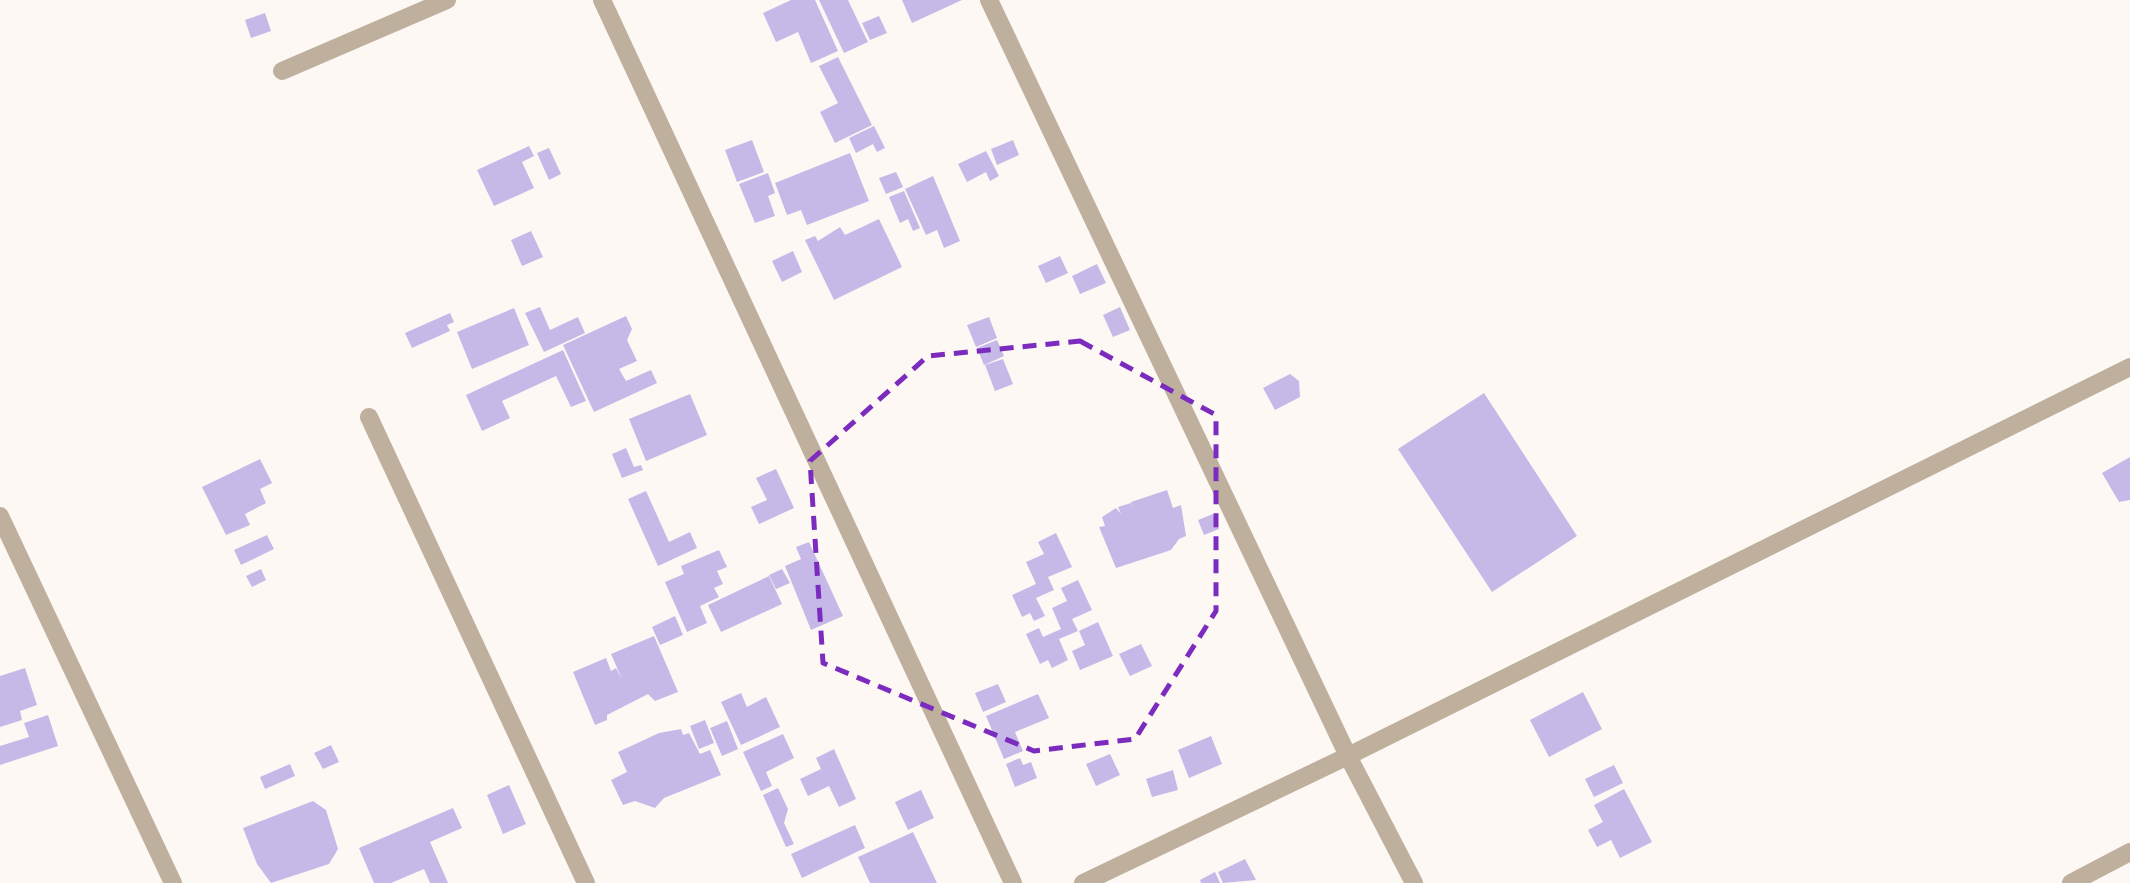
<svg xmlns="http://www.w3.org/2000/svg" width="2130" height="883" viewBox="0 0 2130 883" font-family="'Alegreya Sans',sans-serif">
<rect width="100%" height="100%" fill="#fef8f5"/>
<path fill="#c6b9e8" d="M791,0H815L838,51L811,63L798,32L776,42L763,13Z
M819,0H848L868,42L844,53Z
M902,0H962L912,23Z
M265,13L271,31L251,38L245,20Z
M879,16L887,33L870,40L862,23Z
M838,57L872,125L835,143L820,112L838,103L819,66Z
M874,126L885,148L877,152L873,144L856,153L849,138Z
M752,140L764,172L737,182L725,150Z
M1013,140L1019,155L997,165L991,149Z
M529,146L534,156L522,162L534,188L494,206L477,170Z
M549,148L561,174L549,180L537,153Z
M986,151L999,176L990,181L986,172L967,182L958,164Z
M850,153L869,201L807,225L801,210L787,215L775,183Z
M896,172L903,187L886,194L879,178Z
M768,173L775,193L768,196L775,216L755,223L739,184Z
M933,176L960,241L944,248L937,230L926,235L905,189Z
M904,191L920,228L913,231L908,219L900,223L889,197Z
M879,219L902,267L834,300L805,240L815,236L818,241L840,227L845,235Z
M531,231L543,257L522,266L511,240Z
M793,251L802,272L782,282L772,261Z
M1060,256L1068,273L1046,283L1038,266Z
M1097,264L1106,283L1080,294L1072,276Z
M540,307L550,330L578,317L585,333L544,352L525,313Z
M1120,307L1130,330L1113,337L1103,315Z
M514,308L529,345L472,369L457,332Z
M450,313L454,322L447,325L450,331L412,348L405,333Z
M626,316L632,329L627,340L637,361L619,369L626,381L651,370L657,383L594,412L563,345Z
M989,317L997,338L976,347L967,325Z
M997,340L1004,356L984,365L977,348Z
M563,350L586,401L571,407L556,376L502,401L510,418L482,431L466,395Z
M1003,359L1013,384L995,391L985,365Z
M1290,374L1299,381L1300,397L1275,410L1263,388Z
M1484,393L1577,536L1492,592L1398,449Z
M690,394L707,435L646,461L629,419Z
M626,448L634,467L641,465L643,470L622,478L612,454Z
M2130,457V500L2119,502L2102,473Z
M260,459L272,483L260,489L266,503L245,514L250,525L226,535L202,487Z
M776,469L794,508L759,524L751,507L767,500L756,478Z
M1167,490L1173,508L1181,505L1186,536L1179,539L1171,550L1116,568L1099,527L1105,526L1102,517L1116,508L1121,514L1118,507L1131,503L1134,511L1131,502Z
M646,491L669,542L690,532L697,548L658,566L628,499Z
M1213,514L1219,529L1204,535L1198,520Z
M1056,533L1072,567L1048,577L1054,590L1036,598L1045,616L1034,621L1030,613L1022,617L1012,595L1036,584L1026,562L1044,554L1038,542Z
M267,535L274,549L241,565L234,550Z
M809,542L843,616L811,630L785,566L801,559L796,547Z
M719,550L727,567L717,571L723,584L714,588L719,597L700,606L707,623L687,632L665,582L684,574L681,566Z
M261,569L266,580L252,587L246,576Z
M782,569L790,583L776,589L769,575Z
M769,576L782,604L721,632L708,605Z
M1078,580L1092,610L1072,619L1078,631L1059,639L1068,660L1052,668L1048,660L1040,664L1026,634L1039,628L1043,637L1061,629L1052,608L1067,601L1061,588Z
M675,616L683,635L660,645L652,627Z
M1098,622L1113,656L1080,670L1072,651L1085,645L1079,631Z
M654,636L678,692L655,701L648,694L607,715V720L595,725L573,672L606,658L611,671L616,668L622,679L611,654Z
M1141,644L1152,666L1130,676L1119,654Z
M25,668L37,705L20,711L22,720L0,727V676Z
M998,684L1006,702L983,712L975,693Z
M1583,692L1602,729L1549,757L1530,720Z
M741,693L747,707L766,697L780,727L741,745L721,702Z
M1038,694L1049,718L1015,732L1023,751L1004,759L986,716Z
M48,715L58,746L0,765V746L29,737L24,723Z
M705,720L714,743L699,749L690,726Z
M727,721L738,749L722,756L710,728Z
M681,729L683,735L689,733L700,754L710,750L721,775L664,798L655,808L635,801L623,805L611,780L627,772L618,752L659,733Z
M783,734L794,758L766,772L772,786L761,791L743,752Z
M1211,736L1222,764L1189,778L1178,750Z
M331,745L339,762L323,769L314,753Z
M834,749L856,799L839,807L829,786L808,796L800,779L821,769L816,758Z
M1110,754L1120,775L1096,786L1086,764Z
M1020,758L1023,765L1031,762L1037,778L1015,787L1006,764Z
M290,764L295,776L265,789L260,777Z
M1614,765L1623,783L1594,797L1585,779Z
M1173,770L1178,790L1152,797L1146,779Z
M509,785L526,824L503,834L487,795Z
M778,788L788,809L784,823L794,844L786,847L763,795Z
M1624,789L1652,842L1620,858L1611,840L1597,847L1588,830L1603,822L1594,805Z
M921,790L934,818L908,830L895,802Z
M313,801L326,810L338,849L329,864L271,883L257,864L243,828Z
M453,808L462,828L430,842L448,883H430L424,869L391,883H374L359,848Z
M855,825L865,848L802,878L791,854Z
M913,832L937,883H870L858,857Z
M1245,859L1256,880L1223,883L1218,872Z
M1215,872L1220,883H1201L1200,880Z"/>
<g fill="none" stroke-linecap="round" stroke-linejoin="round">
<path stroke="#bfb09e" stroke-width="18" d="M602,0L1013,883
M989,0L1348,756L1414,883
M282,71L447,0
M369,417L586,883
M0,516L173,883
M1083,883L1348,756L2130,367
M2071,883L2130,852"/>
</g>
<path fill="none" stroke="#7b2cbf" stroke-width="5" stroke-dasharray="14 9" stroke-linejoin="round" d="M1080,341L1216,415V611L1135,739L1034,751L823,663L810,461L928,356Z"/>
</svg>
